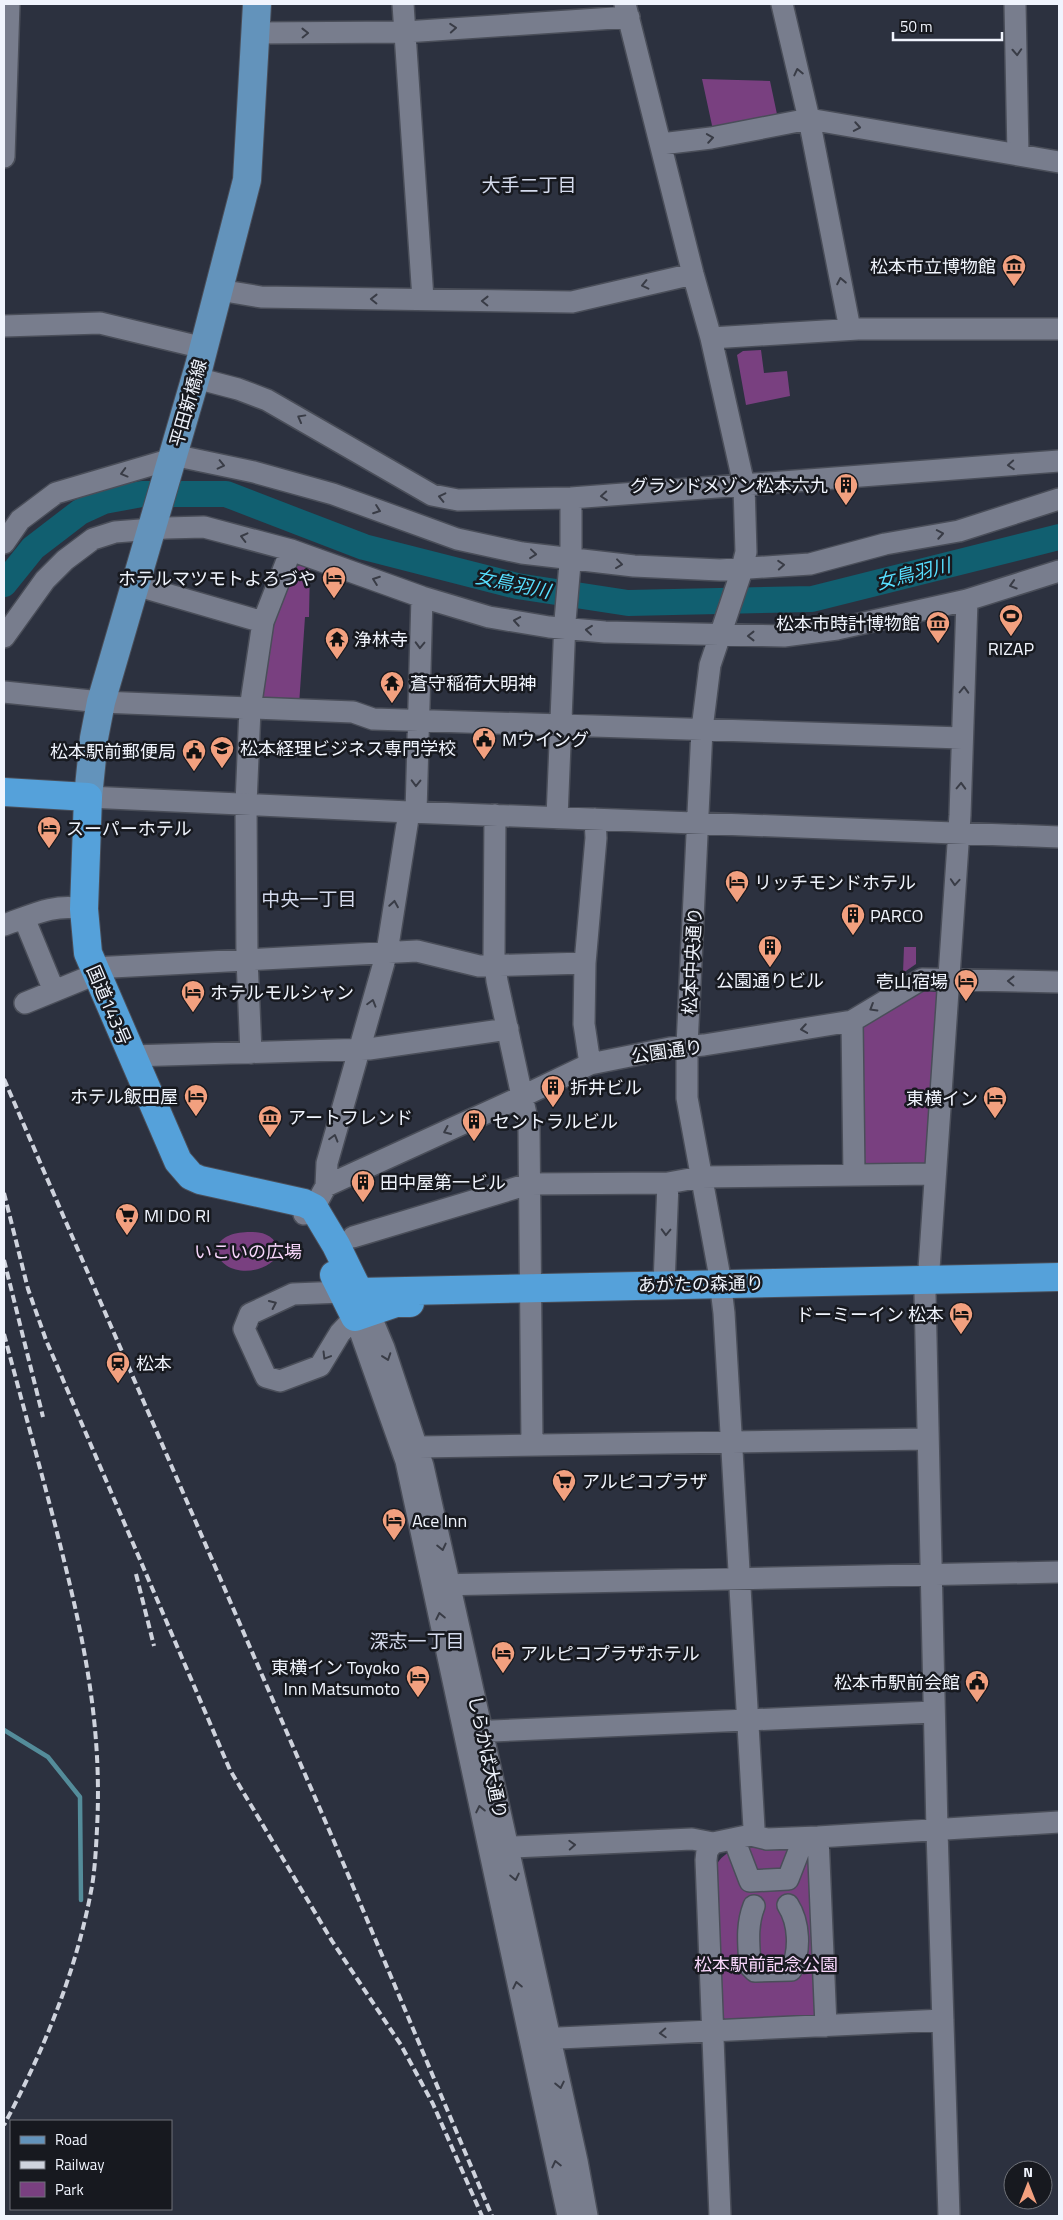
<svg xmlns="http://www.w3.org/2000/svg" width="1063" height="2220" viewBox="0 0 1063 2220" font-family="'Titillium Web','Noto Sans JP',sans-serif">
<rect width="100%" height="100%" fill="#2c313f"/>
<path fill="#794080" d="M702,79L770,81L778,119L713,130Z
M761,350L764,373L787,371L790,396L746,405L737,355L743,351Z
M294,561L310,565L309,617H305L299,705L259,699L269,625Z
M904,947H916V964L903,973Z
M922,991L936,992L941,999L930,1161L924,1167H867L861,1164L859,1032L863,1024Z
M250,1232C265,1232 274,1236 280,1251C270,1276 222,1279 216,1250C220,1235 236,1232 250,1232Z
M804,1844L811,1852L817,2014L809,2019L727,2024L719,2017L714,1871C725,1837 775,1845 804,1844Z"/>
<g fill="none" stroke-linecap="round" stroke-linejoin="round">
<path stroke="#548c9a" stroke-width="4.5" d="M4,1730L48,1757L80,1797L81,1900"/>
<path stroke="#115f70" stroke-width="26" d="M4,584L33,548L80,512L104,501L142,494H226L364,547L517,586L628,603L812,599L1059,537"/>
<g stroke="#4a4e59" stroke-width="24">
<path id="minor" d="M403,4L423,299
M625,4L693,274L711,338L744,485L746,552L740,576L710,665L702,729L687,1046V1098L719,1272L724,1313L754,1828L751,1835L713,1843L707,1851L706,1860L720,2216
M782,4L809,119L850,329
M1015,4L1018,155
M256,33L405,32L629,17
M661,144L711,138L809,119L1059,162
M4,157L9,4
M219,290L261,297L572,302L693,274
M4,326L100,323L204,348
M711,338L858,329H1059
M196,378L238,389L267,400L432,495L458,500L571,498L1059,461
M173,455L254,472L333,494L457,539L522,553L634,566L720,570L810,564L885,544L959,531L1059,499
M4,543L20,520L56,493L165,461L171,462
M135,585L263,622
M4,637L45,580L65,560L93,539L115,532L166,528L204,527L291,550L422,597L489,617L549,627L605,632L784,636L837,629L967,600L1059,571
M4,692L101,702L353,712L373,719L962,738
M88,797L409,812L1059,837
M416,812L422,597
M495,815L494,955L497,981L529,1128L532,1444
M557,818L565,621L571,552V498
M24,918L54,991
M4,925C32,915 54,903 84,909
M93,968L417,951L479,966L585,963
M25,1003L96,974
M852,1021L854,1175
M251,1053L247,959L246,804L250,709L263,622L291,550
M131,1056L369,1049L508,1029
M590,1064L584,1024L585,963L596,838L595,819
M326,1186L327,1163L387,952L409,812
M304,1214L314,1208L326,1186L523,1096L590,1064L670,1048L704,1045L852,1021L922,979L1059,982
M353,1237L529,1184L668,1183L701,1177L934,1174
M664,1285L668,1183
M343,1292L293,1294L250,1314L244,1329L266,1377L280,1381L320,1366L340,1333L355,1317L406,1461L568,2216
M363,1298L384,1348L423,1466L508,1848L577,2161L587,2216
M419,1447L927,1439
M437,1585L1059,1572
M469,1732L934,1712
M751,1835L767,1839L818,1837L1059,1822
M818,1837L826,2026
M737,1847L750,1881L788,1879L802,1843
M494,1848L692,1839L713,1843
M754,1906C746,1926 749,1946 750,1966L755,1971L791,1970C801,1951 799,1922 788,1905
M536,2035L559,2038L943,2020
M949,2216L937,1830L925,1294L929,1269L960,815L967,600"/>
</g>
<g stroke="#4a4e59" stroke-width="30">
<path id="major" d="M88,797L94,738L101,702L199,366L247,180L257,4"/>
</g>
<g stroke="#4a4e59" stroke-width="30">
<path id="highway" d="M4,792L88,797L84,909L88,953L178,1161L191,1176L200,1180L304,1203L314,1208L318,1215L336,1245L359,1292L1059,1277
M334,1275L355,1317L396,1303H410"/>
</g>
<use href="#minor" stroke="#787d8d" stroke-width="21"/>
<use href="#major" stroke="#6393bb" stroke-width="28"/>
<use href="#highway" stroke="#55a1da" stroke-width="28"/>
<path stroke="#cfd3dd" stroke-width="4" stroke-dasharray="8 4" stroke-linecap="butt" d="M4,1079L333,1839L492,2216
M4,1193L28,1289L46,1340L230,1770L332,1941L401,2045L433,2104L482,2216
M4,1260L43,1417
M4,1334C20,1394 36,1453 52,1513C80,1622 103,1716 97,1829C96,1848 95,1868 92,1886C77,1970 44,2050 4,2125
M136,1574L154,1646"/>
</g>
<defs><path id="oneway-chevron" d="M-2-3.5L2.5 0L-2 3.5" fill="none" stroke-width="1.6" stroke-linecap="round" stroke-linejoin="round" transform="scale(1.25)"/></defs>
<g stroke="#393c46">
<use href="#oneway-chevron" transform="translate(453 28) rotate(-4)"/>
<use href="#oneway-chevron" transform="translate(305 33) rotate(-1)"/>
<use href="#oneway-chevron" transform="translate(1017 52) rotate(87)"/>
<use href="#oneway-chevron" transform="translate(798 72) rotate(-103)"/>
<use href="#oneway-chevron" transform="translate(857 127) rotate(10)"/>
<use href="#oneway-chevron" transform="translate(710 138) rotate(-9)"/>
<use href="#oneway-chevron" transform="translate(841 281) rotate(-101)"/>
<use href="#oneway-chevron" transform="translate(645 285) rotate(167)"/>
<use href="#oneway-chevron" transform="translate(374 299) rotate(-179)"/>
<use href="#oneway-chevron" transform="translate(485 301) rotate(-179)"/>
<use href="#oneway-chevron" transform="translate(301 418) rotate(-151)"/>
<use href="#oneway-chevron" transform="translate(221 465) rotate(13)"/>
<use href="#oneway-chevron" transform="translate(1011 465) rotate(176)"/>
<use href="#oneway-chevron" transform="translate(124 473) rotate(165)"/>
<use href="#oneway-chevron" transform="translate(604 496) rotate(176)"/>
<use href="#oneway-chevron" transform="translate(442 497) rotate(-167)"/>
<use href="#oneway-chevron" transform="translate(377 510) rotate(20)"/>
<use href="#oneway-chevron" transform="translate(940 534) rotate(-10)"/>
<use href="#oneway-chevron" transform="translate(244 537) rotate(-166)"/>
<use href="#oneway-chevron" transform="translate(533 554) rotate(6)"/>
<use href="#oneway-chevron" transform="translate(619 564) rotate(7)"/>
<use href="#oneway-chevron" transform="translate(781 565) rotate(-4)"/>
<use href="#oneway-chevron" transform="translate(376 580) rotate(-160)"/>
<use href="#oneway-chevron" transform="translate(1013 585) rotate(163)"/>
<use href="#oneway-chevron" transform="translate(517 621) rotate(-170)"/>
<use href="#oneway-chevron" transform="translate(589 630) rotate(-174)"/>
<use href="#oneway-chevron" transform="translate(751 636) rotate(180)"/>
<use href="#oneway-chevron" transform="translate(420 645) rotate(92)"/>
<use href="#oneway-chevron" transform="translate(964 690) rotate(-88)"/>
<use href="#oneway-chevron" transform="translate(416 783) rotate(91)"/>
<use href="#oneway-chevron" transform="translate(961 786) rotate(-88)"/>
<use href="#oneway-chevron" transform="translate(955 882) rotate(94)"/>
<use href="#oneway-chevron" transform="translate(394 904) rotate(-81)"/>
<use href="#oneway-chevron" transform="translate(1011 981) rotate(-179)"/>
<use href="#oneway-chevron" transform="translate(372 1003) rotate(-74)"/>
<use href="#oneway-chevron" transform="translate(873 1008) rotate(149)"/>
<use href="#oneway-chevron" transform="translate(804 1029) rotate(171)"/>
<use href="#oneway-chevron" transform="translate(447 1131) rotate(156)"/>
<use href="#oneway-chevron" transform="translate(334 1138) rotate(-74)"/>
<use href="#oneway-chevron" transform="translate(666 1232) rotate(92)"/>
<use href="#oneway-chevron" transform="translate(273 1304) rotate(-25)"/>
<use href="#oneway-chevron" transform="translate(326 1356) rotate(121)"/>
<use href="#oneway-chevron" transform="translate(387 1357) rotate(71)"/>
<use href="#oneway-chevron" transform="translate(442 1547) rotate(77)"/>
<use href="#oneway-chevron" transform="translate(440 1616) rotate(-102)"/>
<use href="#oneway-chevron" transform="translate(480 1809) rotate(-102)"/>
<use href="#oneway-chevron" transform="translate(572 1845) rotate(-3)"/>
<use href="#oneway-chevron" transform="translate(515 1877) rotate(78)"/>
<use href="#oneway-chevron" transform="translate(517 1985) rotate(-102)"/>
<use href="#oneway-chevron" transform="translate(663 2033) rotate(177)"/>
<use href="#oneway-chevron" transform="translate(560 2085) rotate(78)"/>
<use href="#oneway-chevron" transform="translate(556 2164) rotate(-103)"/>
</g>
<defs>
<g id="museum-pin" transform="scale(1.25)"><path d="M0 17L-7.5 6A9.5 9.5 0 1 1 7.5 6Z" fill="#f2a07f" stroke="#17191f"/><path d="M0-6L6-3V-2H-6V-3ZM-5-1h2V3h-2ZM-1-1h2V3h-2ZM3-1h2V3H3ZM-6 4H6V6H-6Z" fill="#111"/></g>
<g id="building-pin" transform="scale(1.25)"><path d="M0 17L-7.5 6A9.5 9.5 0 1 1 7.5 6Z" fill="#f2a07f" stroke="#17191f"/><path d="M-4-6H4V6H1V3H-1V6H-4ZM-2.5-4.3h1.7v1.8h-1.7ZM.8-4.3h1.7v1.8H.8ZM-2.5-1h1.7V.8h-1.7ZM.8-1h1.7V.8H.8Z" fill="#111"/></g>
<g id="hotel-pin" transform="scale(1.25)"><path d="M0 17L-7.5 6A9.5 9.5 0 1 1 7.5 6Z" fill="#f2a07f" stroke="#17191f"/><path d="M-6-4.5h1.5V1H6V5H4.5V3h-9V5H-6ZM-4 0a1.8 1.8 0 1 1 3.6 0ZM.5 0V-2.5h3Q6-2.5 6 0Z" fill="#111"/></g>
<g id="stadium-pin" transform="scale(1.25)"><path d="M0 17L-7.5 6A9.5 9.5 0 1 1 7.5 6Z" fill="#f2a07f" stroke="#17191f"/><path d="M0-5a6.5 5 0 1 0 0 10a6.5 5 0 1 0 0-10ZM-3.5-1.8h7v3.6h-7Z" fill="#111"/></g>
<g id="temple-pin" transform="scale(1.25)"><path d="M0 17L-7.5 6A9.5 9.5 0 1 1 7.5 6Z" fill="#f2a07f" stroke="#17191f"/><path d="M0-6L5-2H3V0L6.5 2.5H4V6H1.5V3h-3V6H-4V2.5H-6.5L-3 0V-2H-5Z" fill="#111"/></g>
<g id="civic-pin" transform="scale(1.25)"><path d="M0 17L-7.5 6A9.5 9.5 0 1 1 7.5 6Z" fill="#f2a07f" stroke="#17191f"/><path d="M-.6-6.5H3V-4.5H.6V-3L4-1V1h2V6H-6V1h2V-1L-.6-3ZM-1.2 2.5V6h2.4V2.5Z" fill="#111"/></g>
<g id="university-pin" transform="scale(1.25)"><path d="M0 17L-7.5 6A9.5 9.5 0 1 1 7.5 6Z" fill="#f2a07f" stroke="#17191f"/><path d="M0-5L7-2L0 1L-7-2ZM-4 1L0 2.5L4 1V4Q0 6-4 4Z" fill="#111"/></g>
<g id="supermarket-pin" transform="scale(1.25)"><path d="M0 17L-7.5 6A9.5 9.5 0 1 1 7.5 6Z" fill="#f2a07f" stroke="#17191f"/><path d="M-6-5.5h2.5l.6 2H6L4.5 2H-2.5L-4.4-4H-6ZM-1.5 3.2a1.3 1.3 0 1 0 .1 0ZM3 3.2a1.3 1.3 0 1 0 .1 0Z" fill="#111"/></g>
<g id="station-pin" transform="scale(1.25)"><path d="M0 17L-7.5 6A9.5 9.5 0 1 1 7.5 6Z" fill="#f2a07f" stroke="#17191f"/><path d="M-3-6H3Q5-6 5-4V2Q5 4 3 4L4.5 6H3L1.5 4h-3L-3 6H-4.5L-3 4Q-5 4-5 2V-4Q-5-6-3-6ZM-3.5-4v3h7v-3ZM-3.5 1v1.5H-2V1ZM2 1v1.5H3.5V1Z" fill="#111"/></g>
</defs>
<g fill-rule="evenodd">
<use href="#museum-pin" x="1014" y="266"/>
<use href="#building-pin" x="846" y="485"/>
<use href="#hotel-pin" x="334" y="578"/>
<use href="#stadium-pin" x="1011" y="616"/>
<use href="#museum-pin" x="938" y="623"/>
<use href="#temple-pin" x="337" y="639"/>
<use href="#temple-pin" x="392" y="683"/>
<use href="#civic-pin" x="484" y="739"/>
<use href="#university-pin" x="222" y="748"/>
<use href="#civic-pin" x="194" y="751"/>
<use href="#hotel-pin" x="49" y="828"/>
<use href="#hotel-pin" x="737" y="882"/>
<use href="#building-pin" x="853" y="915"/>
<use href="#building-pin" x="770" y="947"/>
<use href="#hotel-pin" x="966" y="981"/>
<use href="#hotel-pin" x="193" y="992"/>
<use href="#building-pin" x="553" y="1087"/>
<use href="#hotel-pin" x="196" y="1096"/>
<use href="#hotel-pin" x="995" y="1098"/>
<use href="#museum-pin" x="270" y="1117"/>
<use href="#building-pin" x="474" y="1121"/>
<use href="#building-pin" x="363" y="1182"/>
<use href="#supermarket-pin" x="127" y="1215"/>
<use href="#hotel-pin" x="961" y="1314"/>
<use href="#station-pin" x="118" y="1363"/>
<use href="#supermarket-pin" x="564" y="1481"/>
<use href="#hotel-pin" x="394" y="1520"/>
<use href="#hotel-pin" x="503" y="1653"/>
<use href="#hotel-pin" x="418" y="1677"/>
<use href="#civic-pin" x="977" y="1682"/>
</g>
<g text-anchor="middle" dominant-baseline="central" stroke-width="5" stroke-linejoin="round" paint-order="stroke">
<g font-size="18" fill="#f0f4fd" stroke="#17191f" text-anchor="start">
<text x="996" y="266" text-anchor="end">松本市立博物館</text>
<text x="828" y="485" text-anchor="end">グランドメゾン松本六九</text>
<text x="316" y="578" text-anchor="end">ホテルマツモトよろづや</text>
<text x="920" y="623" text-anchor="end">松本市時計博物館</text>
<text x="354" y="639">浄林寺</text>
<text x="1011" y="648" text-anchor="middle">RIZAP</text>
<text x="410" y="683">蒼守稲荷大明神</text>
<text x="502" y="739">Mウイング</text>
<text x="240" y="748">松本経理ビジネス専門学校</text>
<text x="176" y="751" text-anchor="end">松本駅前郵便局</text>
<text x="66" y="828">スーパーホテル</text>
<text x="754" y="882">リッチモンドホテル</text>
<text x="870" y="915">PARCO</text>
<text x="770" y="980" text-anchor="middle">公園通りビル</text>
<text x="948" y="981" text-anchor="end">壱山宿場</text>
<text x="210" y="992">ホテルモルシャン</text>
<text x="570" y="1087">折井ビル</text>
<text x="178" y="1096" text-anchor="end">ホテル飯田屋</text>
<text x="978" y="1098" text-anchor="end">東横イン</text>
<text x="288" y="1117">アートフレンド</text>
<text x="492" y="1121">セントラルビル</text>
<text x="380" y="1182">田中屋第一ビル</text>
<text x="144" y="1215">MI DO RI</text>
<text x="944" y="1314" text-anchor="end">ドーミーイン 松本</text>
<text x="136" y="1363">松本</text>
<text x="582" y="1481">アルピコプラザ</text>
<text x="412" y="1520">Ace Inn</text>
<text x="520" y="1653">アルピコプラザホテル</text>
<text x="400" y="1667" text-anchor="end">東横イン Toyoko<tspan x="400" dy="21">Inn Matsumoto</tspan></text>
<text x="960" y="1682" text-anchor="end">松本市駅前会館</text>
</g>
<g font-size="18" fill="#f0f4fd" stroke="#17191f">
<text transform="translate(188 403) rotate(-74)">平田新橋線</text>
<text transform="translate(692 961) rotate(-87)">松本中央通り</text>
<text transform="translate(109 1005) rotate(67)">国道143号</text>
<text transform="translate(667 1051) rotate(-8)">公園通り</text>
<text transform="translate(701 1284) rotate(-1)">あがたの森通り</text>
<text transform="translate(488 1757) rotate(78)">しらかば大通り</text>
</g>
<g font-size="18" fill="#f8d6fb" stroke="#17191f">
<text x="248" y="1251">いこいの広場</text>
<text x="766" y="1964">松本駅前記念公園</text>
</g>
<g font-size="19" fill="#d5dbed" stroke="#17191f">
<text x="529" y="184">大手二丁目</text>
<text x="309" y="898">中央一丁目</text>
<text x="417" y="1640">深志一丁目</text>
</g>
<g font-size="19" font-style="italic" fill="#57dfff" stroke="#17191f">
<text transform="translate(913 573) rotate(-14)">女鳥羽川</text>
<text transform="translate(513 583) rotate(12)">女鳥羽川</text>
</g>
</g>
<rect width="1063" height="2220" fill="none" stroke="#f0f4fd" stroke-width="10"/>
<rect x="10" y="2120" width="162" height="90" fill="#17191f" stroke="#6e7178"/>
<rect x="20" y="2136" width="25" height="8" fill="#6393bb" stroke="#6e7178"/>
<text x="55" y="2145" font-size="15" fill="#f0f4fd">Road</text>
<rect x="20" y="2161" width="25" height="8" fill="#cfd3dd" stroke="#6e7178"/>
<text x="55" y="2170" font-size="15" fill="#f0f4fd">Railway</text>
<rect x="20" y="2182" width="25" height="15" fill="#794080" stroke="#6e7178"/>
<text x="55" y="2195" font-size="15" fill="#f0f4fd">Park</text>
<g transform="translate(1028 2185)"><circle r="24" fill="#17191f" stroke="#6e7178"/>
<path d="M0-4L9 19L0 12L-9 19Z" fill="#f2a07f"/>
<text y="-8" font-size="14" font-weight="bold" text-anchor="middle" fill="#f0f4fd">N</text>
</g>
<path d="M893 32v8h109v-8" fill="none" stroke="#f0f4fd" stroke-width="2.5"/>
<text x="900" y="32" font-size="15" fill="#f0f4fd" stroke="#17191f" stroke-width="4" paint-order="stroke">50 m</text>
</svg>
